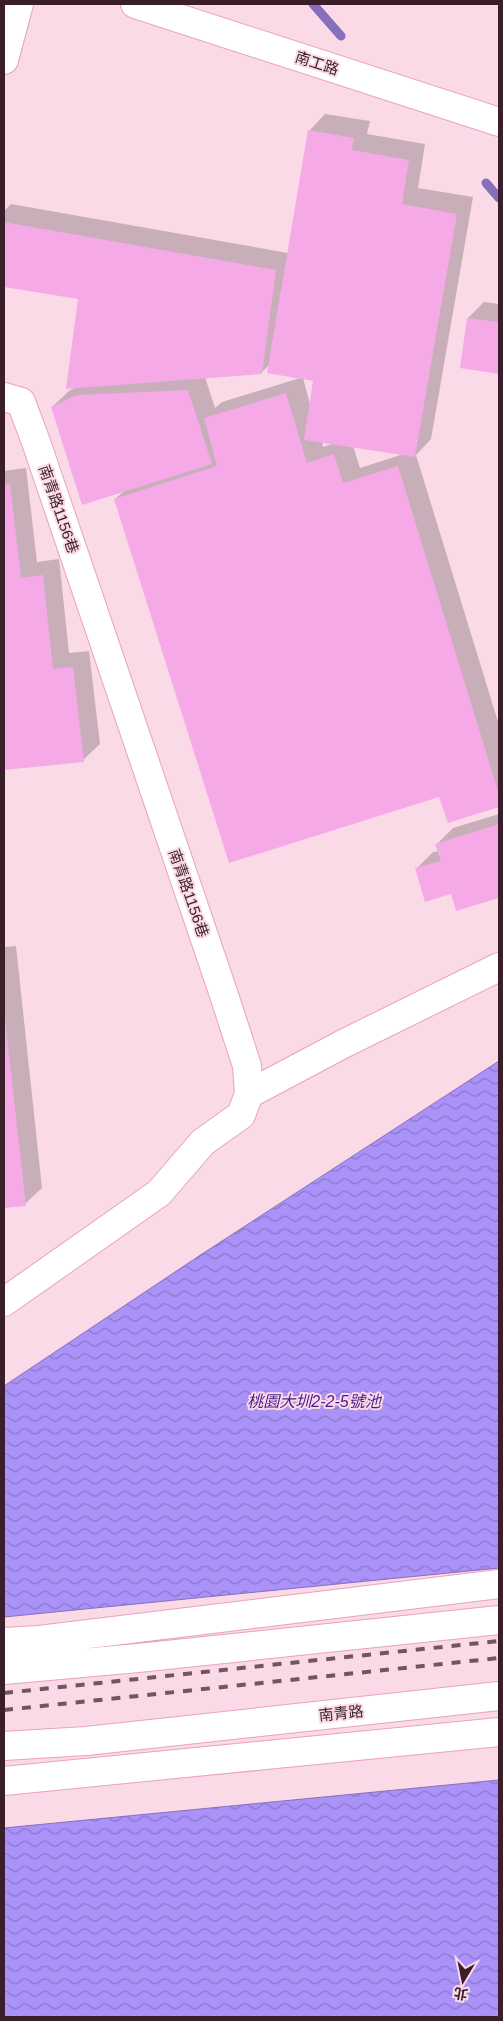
<svg xmlns="http://www.w3.org/2000/svg" width="503" height="2021" viewBox="0 0 503 2021" font-family="Arial,'Noto Sans TC',sans-serif">
<defs>
<pattern id="water-waves" width="16" height="10" patternUnits="userSpaceOnUse" patternTransform="scale(1.25)"><rect width="16" height="10" fill="#aa92f9"/><path d="M0 5q4-4 8 0t8 0" fill="none" stroke="#8b77ca"/></pattern>
</defs>
<rect width="100%" height="100%" fill="#fadae6"/>
<path fill="url(#water-waves)" stroke="#886fbb" d="M499,1061V1568L4,1617V1386L199,1256Z
M499,1780V2017H4V1828Z"/>
<path fill="#0003" fill-rule="evenodd" d="M325,114L370,121L367,134L425,144L418,188L473,197L431,439L416,455L499,725V806L449,821L440,795L115,499L124,491L52,407L69,391L77,387L80,298L4,286V211L11,204L288,253L309,131ZM269,365L300,378L222,402L215,408L205,377L261,373ZM303,378L314,380L310,404ZM322,441L335,443L323,447ZM353,446L404,454L360,468Z
M484,302L499,304V373L461,367L468,318Z
M26,468L37,562L59,559L69,653L89,651L100,744L83,760L4,769V471Z
M499,814V897L457,910L452,893L416,869L433,852L439,851L437,844L453,828Z
M16,946L42,1188L25,1204L4,1207V947Z"/>
<g fill="none" stroke-linecap="round" stroke-linejoin="round">
<path stroke="#886fbb" stroke-width="9" d="M313,4L341,36
M486,183L499,198"/>
</g>
<path fill="#f5a9e7" d="M308,130L354,138L352,150L409,160L402,204L457,214L415,457L304,440L313,381L267,373Z
M4,222L276,270L262,374L66,389L78,299L4,287Z
M467,318L499,322V374L460,368Z
M188,390L212,464L82,505L51,407L77,395Z
M286,393L307,463L334,454L343,483L398,466L499,794V807L448,823L439,797L229,863L114,499L217,466L204,418Z
M10,484L21,578L43,575L53,669L73,667L84,762L4,770V485Z
M499,824V898L456,911L451,894L425,902L415,868L441,861L435,844Z
M4,1011L26,1206L4,1208Z"/>
<g fill="none" stroke-linecap="round" stroke-linejoin="round">
<g stroke="#eaa1bf" stroke-width="30">
<path id="minor" d="M4,60L19,4
M4,397L21,402L36,442L224,995L247,1066L249,1094L241,1115L203,1142L159,1193L4,1302
M249,1094L343,1044L499,967"/>
</g>
<g stroke="#eaa1bf" stroke-width="30">
<path id="tertiary" d="M135,4L499,122"/>
</g>
<g stroke="#eaa1bf" stroke-width="30">
<path id="primary" d="M4,1642L39,1640L499,1584
M4,1670L138,1658L499,1620
M4,1746L86,1741L499,1696
M4,1781L499,1732"/>
</g>
<use href="#minor" stroke="#fff" stroke-width="28"/>
<use href="#tertiary" stroke="#fff" stroke-width="28"/>
<use href="#primary" stroke="#fff" stroke-width="28"/>
<path stroke="#725561" stroke-width="4" stroke-dasharray="9 9" stroke-linecap="butt" d="M4,1693L499,1641
M4,1710L499,1658"/>
</g>
<g text-anchor="middle" dominant-baseline="central" stroke-width="4" stroke-linejoin="round" paint-order="stroke">
<g font-size="15" fill="#3a1e2a" stroke="#fadae6">
<text transform="translate(317 63) rotate(18)">南工路</text>
<text transform="translate(59 509) rotate(71)">南青路1156巷</text>
<text transform="translate(189 893) rotate(71)">南青路1156巷</text>
<text transform="translate(341 1713) rotate(-6)">南青路</text>
</g>
<g font-size="16" font-style="italic" fill="#491992" stroke="#fadae6">
<text x="314" y="1401">桃園大圳2-2-5號池</text>
</g>
</g>
<rect width="503" height="2021" fill="none" stroke="#3a1e2a" stroke-width="10"/>
<g transform="translate(463 1981) rotate(190)" stroke="#fadae6" stroke-width="4" paint-order="stroke">
<path d="M0-4L9 19L0 12L-9 19Z" fill="#3a1e2a"/>
<text y="-8" font-size="14" font-weight="bold" text-anchor="middle" fill="#3a1e2a">北</text>
</g>
</svg>
